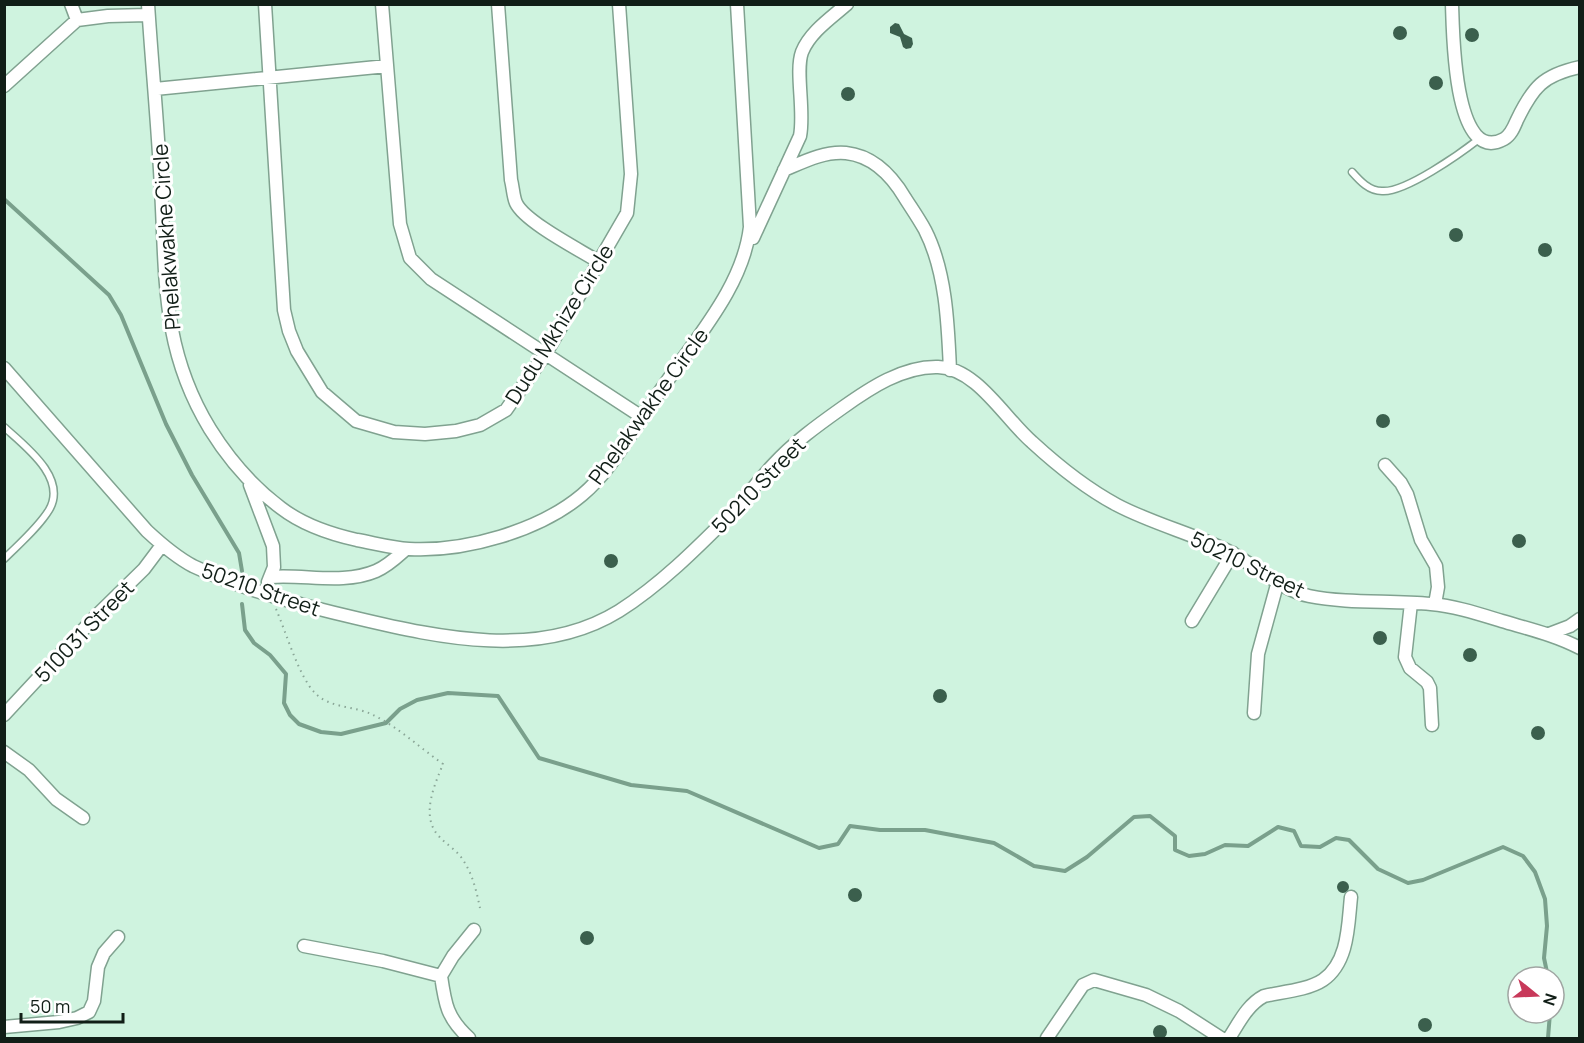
<svg xmlns="http://www.w3.org/2000/svg" width="1584" height="1043" viewBox="0 0 1584 1043" font-family="Manrope,sans-serif">
<rect width="100%" height="100%" fill="#cff3df"/>
<g fill="none" stroke-linecap="round" stroke-linejoin="round">
<path stroke="#7aa08c" stroke-width="4" d="M4,199L109,295L121,315L166,424L192,475L239,553L242,571
M242,604L245,630L254,643L270,655L286,674L284,703L290,715L299,724L321,732L341,734L386,723L400,709L417,700L448,693L498,696L539,758L631,785L687,791L819,848L838,844L850,826L880,830H925L994,843L1034,866L1065,871L1087,857L1134,817L1150,816L1175,836V850L1189,856L1205,854L1225,845L1248,846L1278,827L1294,831L1301,846L1320,847L1336,838L1349,840L1378,869L1408,883L1423,880L1503,847L1523,856L1535,872L1545,899L1547,926L1544,958L1548,977
M1548,1038L1550,1013"/>
</g>
<path fill="#3b5f4d" d="M895,23L899,24L904,34L912,38L913,44L911,48L906,49L903,47L900,37L890,33V27Z
M1393 33a7 7 0 1 1 14 0a7 7 0 1 1-14 0Z
M1465 35a7 7 0 1 1 14 0a7 7 0 1 1-14 0Z
M1429 83a7 7 0 1 1 14 0a7 7 0 1 1-14 0Z
M841 94a7 7 0 1 1 14 0a7 7 0 1 1-14 0Z
M1449 235a7 7 0 1 1 14 0a7 7 0 1 1-14 0Z
M1538 250a7 7 0 1 1 14 0a7 7 0 1 1-14 0Z
M1376 421a7 7 0 1 1 14 0a7 7 0 1 1-14 0Z
M1512 541a7 7 0 1 1 14 0a7 7 0 1 1-14 0Z
M604 561a7 7 0 1 1 14 0a7 7 0 1 1-14 0Z
M1373 638a7 7 0 1 1 14 0a7 7 0 1 1-14 0Z
M1463 655a7 7 0 1 1 14 0a7 7 0 1 1-14 0Z
M933 696a7 7 0 1 1 14 0a7 7 0 1 1-14 0Z
M1531 733a7 7 0 1 1 14 0a7 7 0 1 1-14 0Z
M1337 887a6 6 0 1 1 12 0a6 6 0 1 1-12 0Z
M848 895a7 7 0 1 1 14 0a7 7 0 1 1-14 0Z
M580 938a7 7 0 1 1 14 0a7 7 0 1 1-14 0Z
M1418 1025a7 7 0 1 1 14 0a7 7 0 1 1-14 0Z
M1153 1032a7 7 0 1 1 14 0a7 7 0 1 1-14 0Z"/>
<g fill="none" stroke-linecap="round" stroke-linejoin="round">
<g stroke="#80a290" stroke-width="9">
<path id="lane" d="M1352,172C1360,181 1369,191 1382,191C1405,193 1461,153 1479,139
M4,427C25,446 68,478 49,510C38,528 19,544 4,559"/>
</g>
<g stroke="#80a290" stroke-width="15">
<path id="street" d="M71,4L77,20
M148,4C152,66 158,127 161,188C166,277 161,349 210,429C228,458 253,487 281,508C303,525 330,534 357,540C374,543 392,548 409,549C465,552 539,531 582,495C608,473 624,444 643,416C654,399 666,383 677,367C707,325 744,279 750,227L737,4
M265,4L281,262L284,310L289,331L297,351L322,392L356,421L394,432L425,434L456,431L480,425L506,410L546,353L627,213L631,174L619,4
M382,4L400,224L410,258L431,279L642,417
M498,4L511,180C513,187 513,196 516,203C525,222 580,250 599,262
M1452,4C1453,29 1453,167 1504,139C1511,135 1514,127 1517,120C1533,87 1543,75 1580,67
M4,86L77,20L108,16L148,15
M155,89L387,66
M784,170C803,162 824,151 846,153C874,156 892,176 905,198C912,209 919,219 925,230C946,271 948,324 950,370
M753,238L800,136C805,111 795,71 802,52C810,32 831,18 847,4
M4,368L147,531C161,544 176,557 193,566C244,590 300,605 356,618C440,638 540,660 619,611C660,585 696,549 730,515C745,499 758,481 773,465C793,443 818,425 842,408C870,388 903,366 938,367C977,368 1005,419 1032,442C1057,465 1087,489 1117,505C1153,524 1194,534 1230,552C1255,565 1281,590 1309,596C1349,604 1390,600 1431,604C1455,606 1479,614 1502,621C1529,629 1555,635 1580,648
M1385,465L1401,483L1407,494L1421,540L1436,566L1438,587L1435,604
M250,485L273,546L274,567L268,582
M270,577C305,574 343,585 376,571C388,566 397,557 406,549
M1411,603L1405,657L1410,668L1427,682L1430,688L1432,725
M1192,621L1233,553
M1549,634L1570,626L1580,619
M1254,713L1258,654L1278,581
M4,715L95,617L144,569L162,545
M4,752L29,770L56,799L83,818
M304,946L383,961L441,976C445,1004 447,1018 469,1038
M441,976L453,956L474,930
M4,1027L59,1022L77,1018L89,1012L94,1001L98,967L104,953L118,937
M1047,1038L1083,985L1094,980L1146,995L1179,1011L1221,1038
M1229,1038C1239,1023 1247,1005 1264,996C1282,992 1308,990 1323,980C1349,962 1348,924 1351,897"/>
</g>
<path stroke="#8aa697" stroke-width="2" stroke-dasharray="1.5 4.5" stroke-linecap="butt" d="M276,609C286,632 299,677 315,693C329,708 354,706 371,714C397,726 419,747 443,764C435,784 421,814 437,834C444,843 454,848 461,857C472,872 476,889 480,908"/>
<use href="#lane" stroke="#fff" stroke-width="6"/>
<use href="#street" stroke="#fff" stroke-width="12"/>
</g>
<g text-anchor="middle" dominant-baseline="central" stroke-width="6" stroke-linejoin="round" paint-order="stroke">
<g font-size="21" fill="#111e17" stroke="#fff">
<text transform="translate(166 237) rotate(-94)">Phelakwakhe Circle</text>
<text transform="translate(559 324) rotate(-58)">Dudu Mkhize Circle</text>
<text transform="translate(648 406) rotate(-54)">Phelakwakhe Circle</text>
<text transform="translate(758 485) rotate(-46)">50210 Street</text>
<text transform="translate(1248 564) rotate(26)">50210 Street</text>
<text transform="translate(261 589) rotate(19)">50210 Street</text>
<text transform="translate(84 631) rotate(-46)">510031 Street</text>
</g>
</g>
<rect width="1584" height="1043" fill="none" stroke="#111e17" stroke-width="12"/>
<g transform="translate(1536 995) rotate(108)"><circle r="28" fill="#ffffff" stroke="#a0a5a2" stroke-width="1.5"/>
<path d="M0-4.5L10 22L0 15L-10 22Z" fill="#c8395a"/>
<text y="-9" font-size="16" font-weight="bold" text-anchor="middle" fill="#111e17">N</text>
</g>
<path d="M21 1013v9h102v-9" fill="none" stroke="#111e17" stroke-width="3"/>
<text x="30" y="1013" font-size="18" fill="#111e17" stroke="#ffffff" stroke-width="4.5" paint-order="stroke">50 m</text>
</svg>
